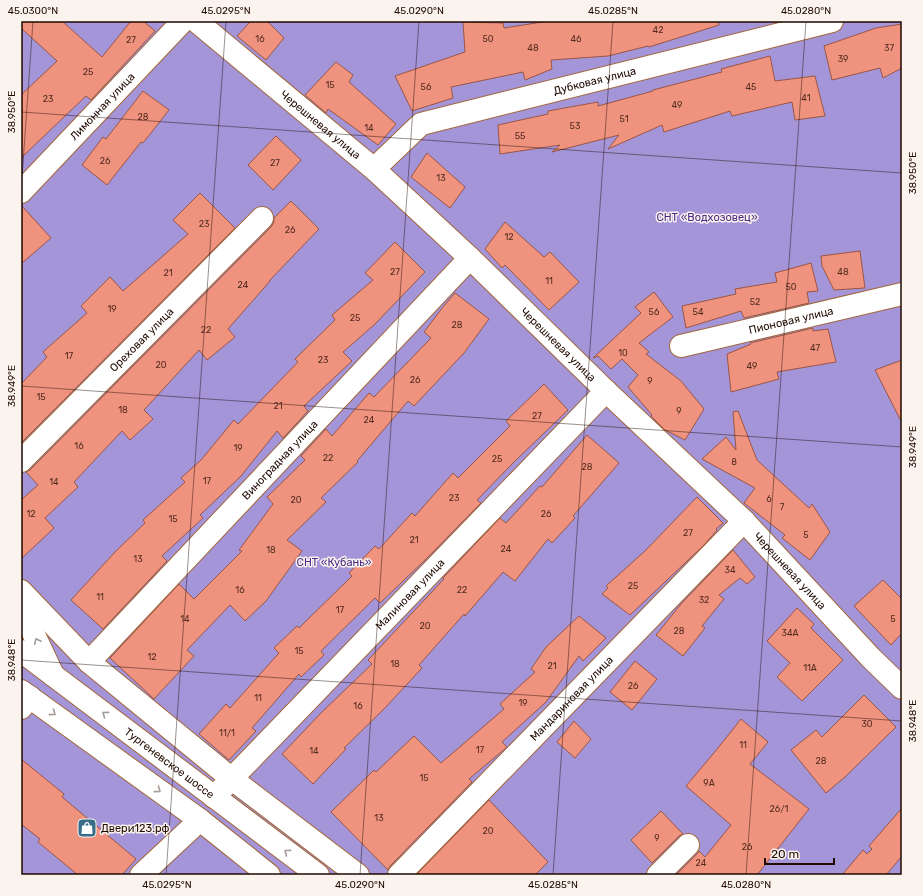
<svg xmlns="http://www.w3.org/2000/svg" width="923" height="896" viewBox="0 0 923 896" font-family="Rubik,sans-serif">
<rect width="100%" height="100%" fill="#fdc6a3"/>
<path fill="#a495d9" d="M21,21H902V875H21Z"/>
<path fill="#ef937e" stroke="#9b5545" d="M21,21H62L102,57L131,21H143L155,31L91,100L86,96L21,158V95L57,61L21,28Z
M251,21H267L284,38L266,60L237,36Z
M549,21H718L719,25L649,47L648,46L608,56L551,60L552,69L525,80L523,72L451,87L453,98L412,111L395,76L465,52L463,22L503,23L504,28Z
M902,24V68L883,78L880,68L832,80L824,46L876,28Z
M770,56L775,81L815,76L825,116L795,120L792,102L732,116L730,111L664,132L662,125L608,149L619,135L552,152L560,145L500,154L498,125L548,114V111L598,102V106L653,91V90L722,72L721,69Z
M336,62L353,75L349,82L396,124L378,145L328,109L326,113L305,95Z
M143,91L169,110L143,143L141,142L107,185L82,165L103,137L106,139Z
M276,136L301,160L273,190L248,165Z
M427,153L465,187L450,208L411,177Z
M200,193L235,228L21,443V384L47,357L43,352L87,313L81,306L110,277L123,291L188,234L173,220Z
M291,201L319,229L269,281H270L228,329L235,337L207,360L199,350L144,410L153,419L130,440L122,431L74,482L78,487L45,518L54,528L21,559V500L38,485L26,472L30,470L271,227L274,222V218Z
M21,205L51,238L21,264Z
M505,222L544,257L550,252L579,282L549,310L505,265L502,268L485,249Z
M395,242L425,272L374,325L343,352L352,361L304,406L308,411L283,438L277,431L241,476L200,515L203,518L162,556L167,561L103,629L71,600L115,552L145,523L143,520L185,482L181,478L201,460L234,420L238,424L298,362L295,359L335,320L332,315L373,280L365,273Z
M860,251L865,288L834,290L822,266L821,256Z
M811,263L818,291L807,292L809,303L744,318L741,311L686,328L682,306L736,294L735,289L777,282L775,273Z
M654,292L673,317L639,343L649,352L646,354L681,381L704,409L685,440L665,430L651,416L652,415L628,387L638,375L622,359L611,369L598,356L593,358L641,313L635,307Z
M455,293L489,319L464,353L414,406L408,401L357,461L358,462L321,498L326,502L287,540L302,551L266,601L245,621L230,605L187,650L194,656L154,699L110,658L179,584L194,599L242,551L239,550L273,504L267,497L305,460L301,456L326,429L332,436L369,393L374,397L431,338L424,332L443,307Z
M813,328V331L828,329L836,362L777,372L779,379L731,392L727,354L751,344L750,343Z
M902,360V423L875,370Z
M544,384L568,410L515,461L477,500L481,503L425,560L380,603L375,598L321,651L324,655L301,677L299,674L252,728L256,731L229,760L199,734L226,704L230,708L279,653L274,648L297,626L299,628L352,576L349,573L375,546L379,549L412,513L415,516L453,473L458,478L510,426L506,421Z
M738,411L757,460L809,508L812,504L830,532L810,560L782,538L785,535L744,503L755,488L702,459L726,437L736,450L733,412Z
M587,435L619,463L573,516L575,518L552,543L548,539L515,581L503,572L465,616L464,614L419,665L422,668L384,709L344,748L346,749L313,784L282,754L321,713L372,664L368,660L444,579L443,578L500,518L506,523L540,486L542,487Z
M697,497L723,523L716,529L717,530L704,545L630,615L602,594L608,588L606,586L645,551Z
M733,550L755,577L747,584L740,578L719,595L724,599L702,626L705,628L683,656L656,635L681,604Z
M883,580L902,599V633L891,645L854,606Z
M797,608L814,624L811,628L843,660L802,701L777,677L790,663L767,641Z
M579,616L606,638L583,661L579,656L546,702L502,742L507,747L469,779L472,782L390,866L388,870L331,812L374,770L376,772L414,736L441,763L504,709L500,704L535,672L531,669L546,647Z
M635,661L657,679L632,710L610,692Z
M864,695L896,727L845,777L826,793L791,750L816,730L822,737Z
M741,719L768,742L750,764L809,809L757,875H676L697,854L699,851L705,857L731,825L686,786L718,748Z
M574,721L591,739L575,758L557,742Z
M21,759L64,794L62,797L136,859L122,875H78L38,842L40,839L21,824Z
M489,800L548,862L535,875H416Z
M902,808V856L886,875H842L863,850L867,854L872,849L869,846Z
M661,811L683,834L679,836L652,863L631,840Z"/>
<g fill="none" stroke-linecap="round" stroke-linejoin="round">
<g stroke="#a2663c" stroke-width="24">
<g id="minor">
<path id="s1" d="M196,21L374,169L470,258L606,391L744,521L871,658L902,688"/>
<path id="s2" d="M374,169L421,124L832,21"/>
<path id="s3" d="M21,192L183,21"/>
<path id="s4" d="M681,346L902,294"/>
<path id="s5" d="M21,461L262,218"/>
<path d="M21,591L89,662L232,779L358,875"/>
<path d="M21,607L53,675"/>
<path id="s6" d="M89,662L470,258"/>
<path d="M21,708L30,697"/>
<path id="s7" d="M214,797L606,391"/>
<path d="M141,875L200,820"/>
<path id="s8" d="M399,875L744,521"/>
<path d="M658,875L688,845"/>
</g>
</g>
<g stroke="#a2663c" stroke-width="24">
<g id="highway">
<path id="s9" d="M21,651L318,875"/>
<path d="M21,691L200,820L269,875"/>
</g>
</g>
<use href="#minor" stroke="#fff" stroke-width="22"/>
<use href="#highway" stroke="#fff" stroke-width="22"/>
</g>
<defs><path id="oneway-chevron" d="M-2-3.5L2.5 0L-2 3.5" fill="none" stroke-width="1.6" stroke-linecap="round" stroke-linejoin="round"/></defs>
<g stroke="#a69d99">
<use href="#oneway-chevron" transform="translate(37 641) rotate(-115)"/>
<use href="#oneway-chevron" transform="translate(53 713) rotate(36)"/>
<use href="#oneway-chevron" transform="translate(105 714) rotate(-143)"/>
<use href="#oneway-chevron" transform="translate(158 790) rotate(36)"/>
<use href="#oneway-chevron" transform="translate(287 852) rotate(-143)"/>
</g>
<path fill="none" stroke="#210a00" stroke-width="1" stroke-opacity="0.45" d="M21,112L902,173M21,192L33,21M21,386L902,447M21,660L902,721M166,875L226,21M360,875L419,21M553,875L613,21M746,875L806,21"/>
<defs>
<g id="shop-square" transform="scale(1)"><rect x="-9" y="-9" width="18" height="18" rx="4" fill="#386d8a" stroke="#faf3ee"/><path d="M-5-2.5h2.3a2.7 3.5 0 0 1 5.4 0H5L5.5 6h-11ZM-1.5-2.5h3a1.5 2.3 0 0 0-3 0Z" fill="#fff"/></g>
</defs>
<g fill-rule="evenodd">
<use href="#shop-square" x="87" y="828"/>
</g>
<g text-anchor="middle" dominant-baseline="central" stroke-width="3" stroke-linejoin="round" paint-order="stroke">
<g font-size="9" fill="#542c20">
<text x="658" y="30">42</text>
<text x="260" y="39">16</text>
<text x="488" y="39">50</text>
<text x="576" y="39">46</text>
<text x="131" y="40">27</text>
<text x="533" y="48">48</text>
<text x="889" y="48">37</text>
<text x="843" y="59">39</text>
<text x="88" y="72">25</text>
<text x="330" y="85">15</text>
<text x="426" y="87">56</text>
<text x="751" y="87">45</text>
<text x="806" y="98">41</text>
<text x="48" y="99">23</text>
<text x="677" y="105">49</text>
<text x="143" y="117">28</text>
<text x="624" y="119">51</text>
<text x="575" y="126">53</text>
<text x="369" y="128">14</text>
<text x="520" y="136">55</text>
<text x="105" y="161">26</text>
<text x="275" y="163">27</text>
<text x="441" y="178">13</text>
<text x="204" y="224">23</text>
<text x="290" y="230">26</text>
<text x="509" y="237">12</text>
<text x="395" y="272">27</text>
<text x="843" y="272">48</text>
<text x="168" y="273">21</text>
<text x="549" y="281">11</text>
<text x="243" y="285">24</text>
<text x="791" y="287">50</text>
<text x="755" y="302">52</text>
<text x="112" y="309">19</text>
<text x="654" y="312">56</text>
<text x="698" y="312">54</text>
<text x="355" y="318">25</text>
<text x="457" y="325">28</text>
<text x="206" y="330">22</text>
<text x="815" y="348">47</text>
<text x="623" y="353">10</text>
<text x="69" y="356">17</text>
<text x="323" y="360">23</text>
<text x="161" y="365">20</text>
<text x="752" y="366">49</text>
<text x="415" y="380">26</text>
<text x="650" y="381">9</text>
<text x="41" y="397">15</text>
<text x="278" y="406">21</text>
<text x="123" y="410">18</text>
<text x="679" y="411">9</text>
<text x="537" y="416">27</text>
<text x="369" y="420">24</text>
<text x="79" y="446">16</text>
<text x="238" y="448">19</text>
<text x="328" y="458">22</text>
<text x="497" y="459">25</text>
<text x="734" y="462">8</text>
<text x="587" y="467">28</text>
<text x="207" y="481">17</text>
<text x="54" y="482">14</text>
<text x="454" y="498">23</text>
<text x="769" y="499">6</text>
<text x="296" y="500">20</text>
<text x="782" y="507">7</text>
<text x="31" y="514">12</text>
<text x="546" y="514">26</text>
<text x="173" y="519">15</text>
<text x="688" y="533">27</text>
<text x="806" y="535">5</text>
<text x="414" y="540">21</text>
<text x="506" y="549">24</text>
<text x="271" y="550">18</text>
<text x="138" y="559">13</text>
<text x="730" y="570">34</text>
<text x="633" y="586">25</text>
<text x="240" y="590">16</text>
<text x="462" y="590">22</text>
<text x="100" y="597">11</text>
<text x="704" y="600">32</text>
<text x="340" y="610">17</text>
<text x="185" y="619">14</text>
<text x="893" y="619">5</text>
<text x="425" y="626">20</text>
<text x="679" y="631">28</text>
<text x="790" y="633">34А</text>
<text x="299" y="651">15</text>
<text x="152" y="657">12</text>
<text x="395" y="664">18</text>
<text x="552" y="666">21</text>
<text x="810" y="668">11А</text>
<text x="633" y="686">26</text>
<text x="258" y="698">11</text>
<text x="523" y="703">19</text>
<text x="358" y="706">16</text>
<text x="867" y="724">30</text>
<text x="227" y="733">11/1</text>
<text x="743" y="745">11</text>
<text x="480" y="750">17</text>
<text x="314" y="751">14</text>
<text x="821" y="761">28</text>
<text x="424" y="778">15</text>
<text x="709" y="783">9А</text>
<text x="779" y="809">26/1</text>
<text x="379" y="818">13</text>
<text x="488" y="831">20</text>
<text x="657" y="838">9</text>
<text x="747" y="847">26</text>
<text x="701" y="863">24</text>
</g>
<g font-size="11" fill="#210a00" stroke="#faf3ee">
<text stroke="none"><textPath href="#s2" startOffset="244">Дубковая улица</textPath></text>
<text stroke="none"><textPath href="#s3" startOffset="118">Лимонная улица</textPath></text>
<text stroke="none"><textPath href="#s1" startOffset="162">Черешневая улица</textPath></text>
<text stroke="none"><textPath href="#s4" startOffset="113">Пионовая улица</textPath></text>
<text stroke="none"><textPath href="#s5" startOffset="171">Ореховая улица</textPath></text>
<text stroke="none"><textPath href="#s1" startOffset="486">Черешневая улица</textPath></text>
<text stroke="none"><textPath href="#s6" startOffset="278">Виноградная улица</textPath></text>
<text stroke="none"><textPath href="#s1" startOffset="810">Черешневая улица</textPath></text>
<text stroke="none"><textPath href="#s7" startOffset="282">Малиновая улица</textPath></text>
<text stroke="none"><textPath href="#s8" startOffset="247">Мандариновая улица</textPath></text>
<text stroke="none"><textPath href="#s9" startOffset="186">Тургеневское шоссе</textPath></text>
</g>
<g font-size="11" fill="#492a86" stroke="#faf3ee">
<text x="707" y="217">СНТ «Водхозовец»</text>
<text x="334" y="562">СНТ «Кубань»</text>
</g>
<g font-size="11" fill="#210a00" stroke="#faf3ee" text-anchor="start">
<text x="101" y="828">Двери123.рф</text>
</g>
</g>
<rect width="923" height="896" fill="none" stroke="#faf3ee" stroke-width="44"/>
<path d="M765 858v6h69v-6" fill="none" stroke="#210a00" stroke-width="2"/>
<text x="771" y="858" font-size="12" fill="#210a00" stroke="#faf3ee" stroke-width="3" paint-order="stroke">20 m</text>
<rect x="22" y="22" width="879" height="852" fill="none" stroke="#210a00" stroke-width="1.5"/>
<g font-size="10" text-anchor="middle" fill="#210a00">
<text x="33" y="14">45.0300°N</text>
<text x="226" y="14">45.0295°N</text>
<text x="419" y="14">45.0290°N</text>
<text x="613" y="14">45.0285°N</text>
<text x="806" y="14">45.0280°N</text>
<text transform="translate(11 112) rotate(-90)" y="4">38.950°E</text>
<text transform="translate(912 173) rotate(-90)" y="4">38.950°E</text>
<text transform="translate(11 386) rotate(-90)" y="4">38.949°E</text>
<text transform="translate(912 447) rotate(-90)" y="4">38.949°E</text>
<text transform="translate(11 660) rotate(-90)" y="4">38.948°E</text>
<text transform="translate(912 721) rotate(-90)" y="4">38.948°E</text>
<text x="167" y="888">45.0295°N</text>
<text x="360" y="888">45.0290°N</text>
<text x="553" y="888">45.0285°N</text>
<text x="746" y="888">45.0280°N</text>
</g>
</svg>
